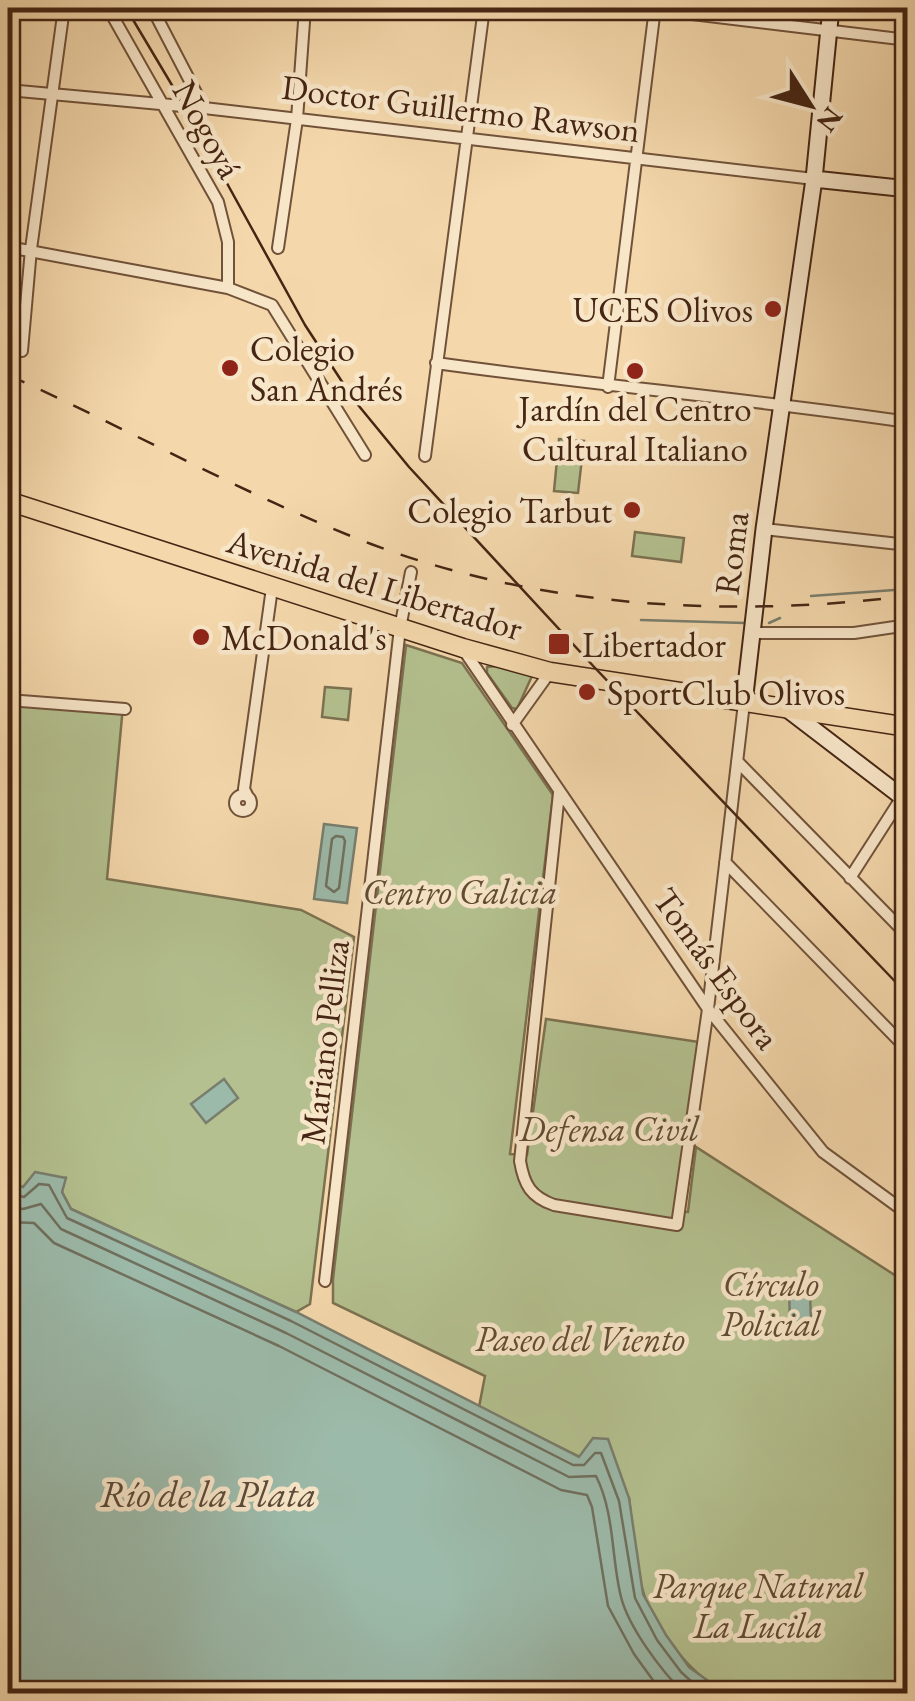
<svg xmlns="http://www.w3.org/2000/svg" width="915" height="1701" viewBox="0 0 915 1701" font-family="'EB Garamond',serif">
<rect width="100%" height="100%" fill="#f4d8ac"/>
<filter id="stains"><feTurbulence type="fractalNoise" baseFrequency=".002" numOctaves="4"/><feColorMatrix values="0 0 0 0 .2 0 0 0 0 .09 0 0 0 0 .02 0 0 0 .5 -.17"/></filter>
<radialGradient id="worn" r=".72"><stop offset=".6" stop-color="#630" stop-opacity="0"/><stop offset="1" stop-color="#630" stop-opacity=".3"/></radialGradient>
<path fill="#b4c08f" stroke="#7c7251" stroke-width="2.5" d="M559,439L584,441L578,493L554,491Z
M635,532L684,538L681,562L632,556Z
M406,645L462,663L553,795L510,1154L527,1155L546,1019L699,1042L674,1211L688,1212L696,1147L907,1283V1693L725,1694C691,1674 654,1630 643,1591C634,1562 633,1529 629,1498L580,1457L479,1407L485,1376L333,1303V1279Z
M497,666L532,676L517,709L512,708L487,673V667Z
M325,687L351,689L348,720L322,717Z
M8,697L123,706L107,879L301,910L354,937L310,1304L296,1312L71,1209L62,1192L65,1178L23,1187L8,1182Z"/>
<path fill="#9cbaaa" stroke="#797e6e" stroke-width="2.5" d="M324,824L357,828L347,903L314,899Z
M224,1079L238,1098L206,1123L191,1104Z
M35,1172L66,1178L62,1192L71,1209L296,1312L579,1457L593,1438L608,1439L629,1498L643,1594L666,1635L689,1667L725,1693H8V1182L23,1187Z
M814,1286V1292H810L811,1324L790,1325L789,1287Z"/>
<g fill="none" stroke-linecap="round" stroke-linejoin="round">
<path stroke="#70705e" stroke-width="2.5" d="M336,836L343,837L345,841L339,888L334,892L326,886L332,839Z
M8,1193L24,1197L39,1184L49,1185L67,1218L291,1321L573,1465H584L595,1453H601L619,1501L635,1598L657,1640L681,1672L705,1694
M8,1206L23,1209L41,1204L61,1229L286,1333L569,1477L596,1476C615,1514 611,1557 621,1597C629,1628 662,1672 685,1694
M8,1222L34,1223L54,1243L279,1346L561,1490L587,1495L592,1507L608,1606L634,1654L663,1694"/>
<path stroke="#797e6e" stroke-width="2.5" d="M811,596L908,589
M641,620L745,623
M769,623L780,618"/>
<g stroke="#715239" stroke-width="14">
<path id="street" d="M108,8L218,202L228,242V288
M152,8L204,108
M642,8L908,40
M8,90L204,108L814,179
M8,247L228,288L272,305L365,455
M278,248L297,119L305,8
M22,351L31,249L64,8
M436,363C593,385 751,399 908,422
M608,387L655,8
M425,456L484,8
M8,522L13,396
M764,529L908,545
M752,633H854L908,625
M463,649L708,1009L823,1152L908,1214
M8,700L125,709
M512,725L550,672
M737,761L908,936
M559,793L520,1161C524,1185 531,1197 554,1205L677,1225L708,1009L744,703
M235 803a8 8 0 1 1 16 0a8 8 0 1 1-16 0Z
M247,795L244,789L272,588
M725,862L908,1050
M850,878L902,797L904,798
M325,1281L400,628L411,572"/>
</g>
<g stroke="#452513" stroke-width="19">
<path id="secondary" d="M814,179L908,189
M744,703L764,529L814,179L831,8
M787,709L902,797
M902,797L908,750"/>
</g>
<g stroke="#452513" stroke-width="21">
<path id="primary" d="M8,501L463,648L550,672L908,727"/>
</g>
<use href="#street" stroke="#f8e6c9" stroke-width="10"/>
<use href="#secondary" stroke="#f8e6c9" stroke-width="15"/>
<use href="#primary" stroke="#f4d8ac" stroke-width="18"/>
<path stroke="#452513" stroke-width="2.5" d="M126,8L185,107L305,325L354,400L409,467L596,669L908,995"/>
<path stroke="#452513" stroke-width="2.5" stroke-dasharray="18 18" stroke-linecap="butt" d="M8,375C129,429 246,496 371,544C541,608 729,618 908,596"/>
</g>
<g fill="#8f2418" stroke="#f8e6c9" stroke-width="4">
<circle cx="773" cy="309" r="10"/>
<circle cx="230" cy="368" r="10"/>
<circle cx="635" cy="371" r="10"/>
<circle cx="632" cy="510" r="10"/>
<circle cx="201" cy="637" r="10"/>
<rect x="547" y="632" width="24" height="24" rx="5"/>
<circle cx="587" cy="692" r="10"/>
</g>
<g text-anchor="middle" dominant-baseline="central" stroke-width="9" stroke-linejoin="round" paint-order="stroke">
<g font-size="35" fill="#452513" stroke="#f8e6c9">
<text transform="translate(461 108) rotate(7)">Doctor Guillermo Rawson</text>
<text transform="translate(208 129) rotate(61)">Nogoyá</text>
<text transform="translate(731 553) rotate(-83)">Roma</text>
<text transform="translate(375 584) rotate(17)">Avenida del Libertador</text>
<text transform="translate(717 968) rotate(54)">Tomás Espora</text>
<text transform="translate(324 1042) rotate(-83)">Mariano Pelliza</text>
</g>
<g font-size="35" fill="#452513" stroke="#f8e6c9" text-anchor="start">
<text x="753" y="309" text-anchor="end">UCES Olivos</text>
<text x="250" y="348">Colegio<tspan x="250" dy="40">San Andrés</tspan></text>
<text x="635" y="408" text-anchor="middle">Jardín del Centro<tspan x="635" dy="40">Cultural Italiano</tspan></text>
<text x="612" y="510" text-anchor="end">Colegio Tarbut</text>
<text x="221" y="637">McDonald's</text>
<text x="582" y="644">Libertador</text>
<text x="607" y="692">SportClub Olivos</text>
</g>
<g font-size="35" font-style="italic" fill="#614c32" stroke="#f8e6c9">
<text x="460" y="891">Centro Galicia</text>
<text x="609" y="1128">Defensa Civil</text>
<text x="771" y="1283">Círculo<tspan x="771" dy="40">Policial</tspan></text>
<text x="580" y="1338">Paseo del Viento</text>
<text x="758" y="1585">Parque Natural<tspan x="758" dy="40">La Lucila</tspan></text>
</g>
<g font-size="38" font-style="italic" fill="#5b4a39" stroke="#f8e6c9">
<text x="208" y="1493">Río de la Plata</text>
</g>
</g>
<rect width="915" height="1701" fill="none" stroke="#f4d8ac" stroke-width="40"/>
<rect x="10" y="10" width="895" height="1681" fill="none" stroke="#452513" stroke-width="5"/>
<rect x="20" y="20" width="875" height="1661" fill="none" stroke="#452513" stroke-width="2.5"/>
<g transform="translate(810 105) rotate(126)" stroke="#f8e6c9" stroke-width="8" paint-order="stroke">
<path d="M0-8L18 38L0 25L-18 38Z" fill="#452513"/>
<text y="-15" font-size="28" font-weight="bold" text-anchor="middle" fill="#452513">N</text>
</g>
<rect width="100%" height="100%" filter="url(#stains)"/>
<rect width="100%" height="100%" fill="url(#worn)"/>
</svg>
